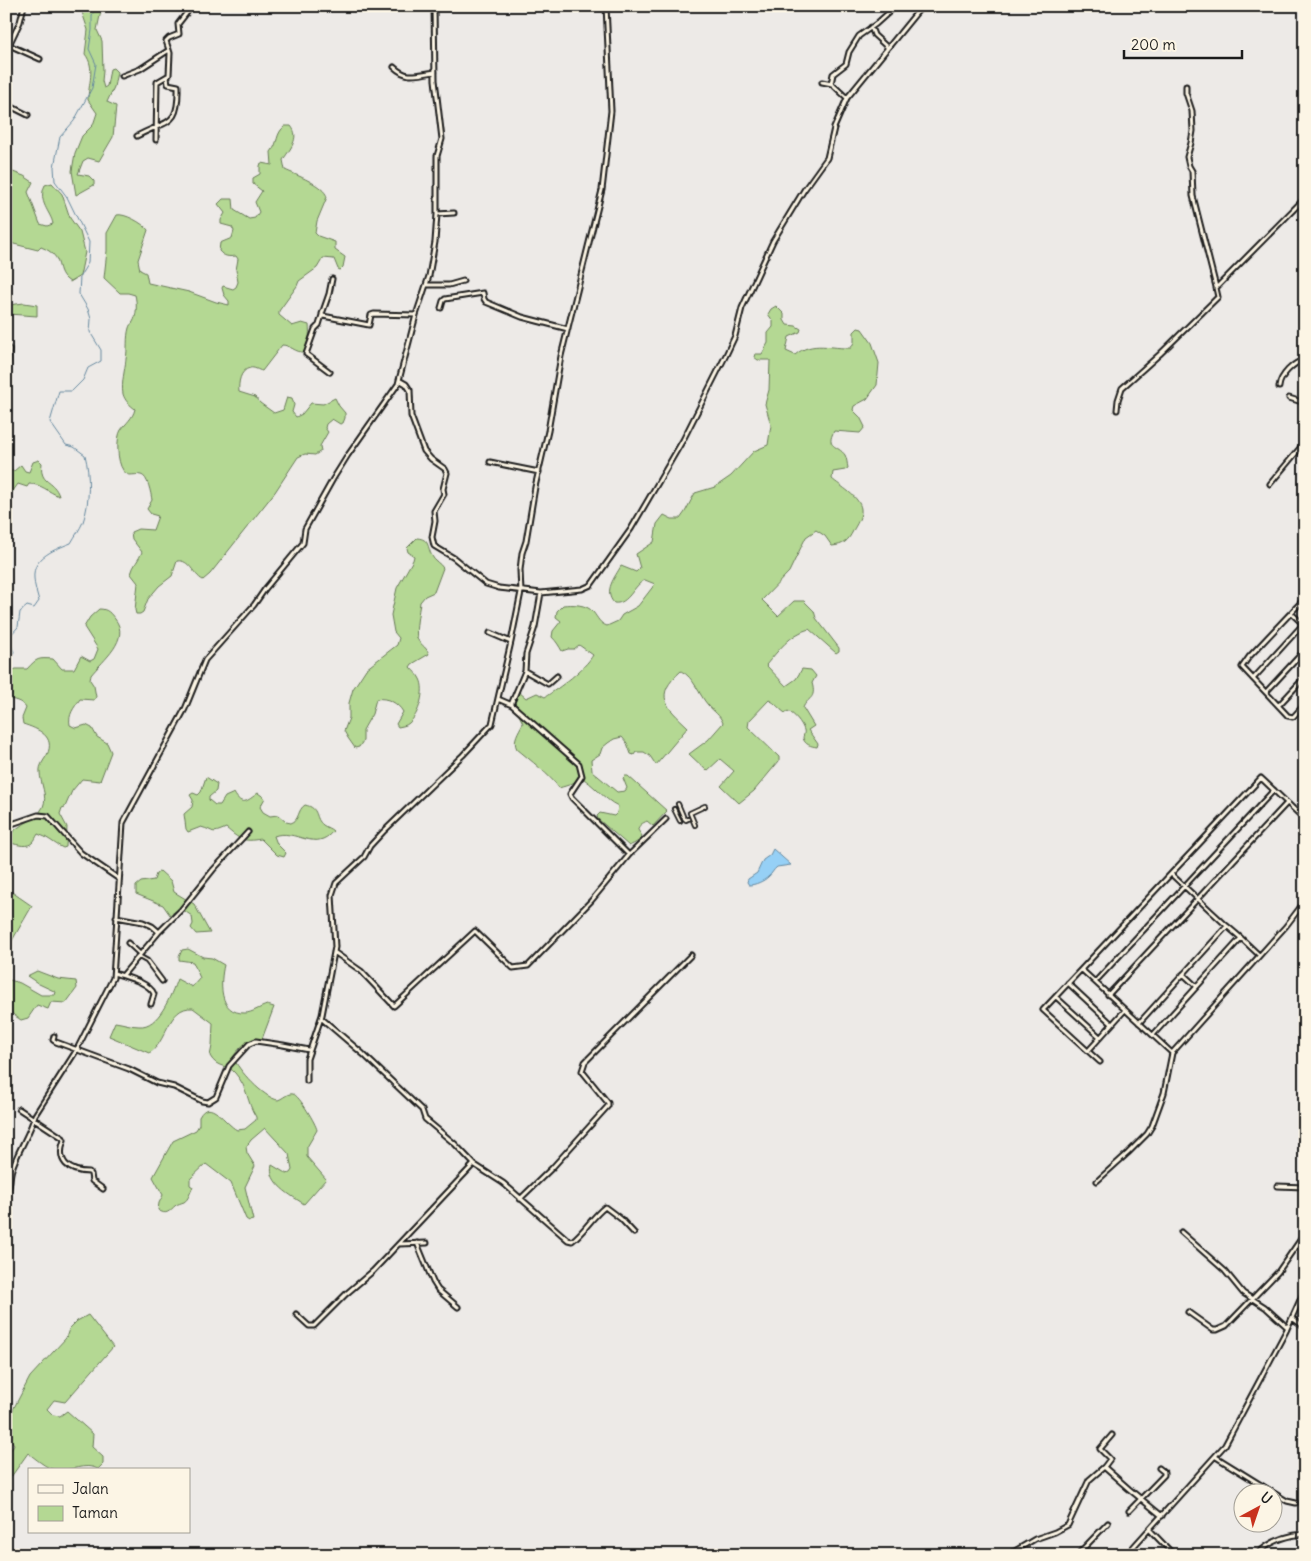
<svg xmlns="http://www.w3.org/2000/svg" width="1311" height="1561" viewBox="0 0 1311 1561" font-family="Delius,sans-serif">
<rect width="100%" height="100%" fill="#edeae7"/>
<filter id="ink" filterUnits="userSpaceOnUse"><feTurbulence type="fractalNoise" baseFrequency=".02" numOctaves="2"/><feDisplacementMap in="SourceGraphic" scale="10" xChannelSelector="R" yChannelSelector="G"/><feConvolveMatrix kernelMatrix="1 2 1 2 8 2 1 2 1" color-interpolation-filters="sRGB"/></filter>
<g filter="url(#ink)">
<path fill="#b4d893" stroke="#687a58" d="M80,6H102L97,30L102,41L103,71L102,81L104,88L107,86L110,69L113,68L117,72L114,87L107,102L116,106L113,137L99,161L88,158L83,161L78,174L89,176L94,181V185L76,195L72,171L75,153L82,136L93,125L97,113L88,100C88,85 96,68 85,54L88,30Z
M285,126H291C301,138 289,150 283,160L285,170C296,175 324,185 327,197L317,221L315,233L318,236L335,242V250L345,257L343,267L340,270L338,269L334,259L323,258L317,268L299,281L297,286L279,311V315L292,326L302,323L309,325C310,335 309,343 304,352C296,353 290,345 282,345L262,371C258,370 254,367 250,368C240,370 238,383 239,392L255,397L260,403L274,413L283,410L287,397L292,398L294,405L292,412L296,417L302,414L311,403L323,404L335,398L339,406L345,413V418L343,423L340,424L332,419L326,424L325,428L328,432L320,446L321,451L315,455L305,454L298,457L275,492L210,574L203,580C193,575 190,559 177,561L172,576L159,586L148,599L143,612L140,614H136L135,610L138,583L131,574C133,565 139,560 142,552L132,539L131,532L138,529L153,530L158,516L151,514L147,509L152,500C151,494 148,476 141,475C138,474 133,475 129,475C128,475 123,471 123,470C117,462 116,438 121,430C126,423 133,418 135,409C130,405 125,401 123,394C121,383 125,370 126,359C128,349 126,338 129,328C131,322 129,328 133,322C137,316 137,302 135,295L128,293H120L104,278L107,251V233L117,215C124,213 143,223 148,230L138,260L140,270L146,273L148,283L189,292L216,302L229,305V301L224,295L222,288L223,286L233,289L236,287L238,282L236,270L238,259L236,256C229,257 224,257 219,251L220,243L232,238L234,231L232,227L221,224V220L225,213L218,204L223,199H233L234,210L249,219L255,218L259,212L255,202L262,191L253,184V178L260,174V166L261,163L272,165L271,152C279,142 275,134 285,126Z
M13,172L24,176L33,182L28,192L40,224L47,226L53,224C51,212 37,202 45,185L52,183L62,194L70,218L80,232L85,252L80,276L70,282C52,271 67,257 41,247L38,250L6,242V173Z
M24,303L37,305V316L8,314L9,305Z
M776,306L784,314V320L787,325L796,326L801,329L800,332L789,337L786,351L795,355C812,340 832,349 851,348L854,342V332L858,328L862,329L872,343L879,363L877,385L867,399L854,406L853,410L860,417L865,427L860,433L834,431C825,448 838,445 845,455C847,459 847,463 848,468L845,470L833,472L832,479C840,486 860,497 861,509C862,517 856,525 853,531C848,541 844,545 832,546L825,536L816,530L806,537L789,572L762,600L778,616L794,601H804L814,611L816,618L839,648V651L836,653L809,629C790,634 778,651 766,665L786,686L796,679L802,669L811,670L816,676L812,683C817,700 807,697 803,708L814,726L808,730L818,744L817,747C811,746 805,745 803,738C803,736 805,733 804,730C801,722 795,715 788,711L785,713C779,709 776,703 769,700L749,721L748,727L779,757V761L754,791L739,803L721,786L734,771L720,759L707,771L689,754L708,740L723,723C720,715 714,712 708,705C699,695 694,677 681,671C653,696 666,706 688,727L656,765L650,756L644,752H636L634,755L631,754L627,743L622,737L614,739L608,743L602,748L600,754L591,760L592,771L617,792L625,791L627,788L623,778L625,776H628L667,811L653,826L647,821C643,823 638,825 638,830L642,836C639,842 635,843 629,846L598,819L597,816L600,813L614,816L617,813L618,806C603,799 594,784 579,776C574,785 568,785 559,788C551,776 529,759 517,749C512,740 519,731 523,723L519,715L521,710L515,703L519,692L526,698L537,693L545,697C559,688 585,669 593,655L579,645L574,649H568L562,651C559,646 557,642 552,637L553,631L561,621L556,617L557,611L563,605C572,604 587,604 593,612C598,618 599,623 607,626L618,621L622,615L638,606L655,584L645,580C633,585 629,605 614,603C603,591 615,577 621,566L636,572L640,568L636,554L654,542L657,524L664,515L672,519H680L685,512L695,493L715,487L731,476L754,451L768,445L771,425L765,404L769,390L770,360H758L754,357L755,354H762L768,343V333L773,327V321L768,314L771,309Z
M39,460L42,463C39,485 54,479 59,496C48,492 42,484 29,484L27,487L18,484L10,495H6L8,485L6,471H14L21,465L25,471L29,472L33,462Z
M417,538C430,539 427,547 432,556C434,561 440,563 443,568L434,592L425,596L420,602C419,612 415,628 417,638C419,644 426,646 429,654L412,664L410,667C413,671 418,674 420,679C426,690 419,715 409,723C406,726 402,726 398,727L396,724L403,712C398,703 387,697 376,699L372,714L363,730V741L359,747L355,748L348,738L344,731L349,718V703L353,689L366,669L397,645L399,638L394,632L391,615L397,588L413,560L414,556L408,552L407,548Z
M99,609C108,609 110,613 115,619C131,639 103,660 91,675L90,680L94,686L96,697L94,700L80,699C74,708 68,714 70,725L76,728L86,725L92,728L97,737L107,743L111,752L100,781L82,779L72,791L65,807L62,808L60,814L67,827L66,847L63,848C54,844 48,837 38,834C36,837 35,840 33,842C28,848 18,845 11,843L9,837C17,823 35,823 43,807C48,796 40,783 40,772C39,766 44,760 47,755C56,736 38,729 23,724L22,718L26,708C22,701 13,699 6,699V673L16,669H27C37,658 38,658 53,659L62,669H74L81,656L90,661L94,659L98,649L84,627L90,617Z
M206,777L217,784L216,791L209,797V800L215,805H220L225,797L234,793C242,807 247,801 258,793L265,798L260,807L263,812L270,816L278,815L286,822L291,823C300,820 297,810 305,805C320,808 314,818 323,825C327,828 330,828 333,831C316,853 295,828 274,836L277,844L286,853L284,857L277,855L261,839C243,842 240,840 226,828C210,835 216,831 201,827L188,832L186,829L184,814L192,807L193,800L190,795L193,793L198,795L201,792Z
M160,871L171,881L174,892L194,904L210,933L196,934L191,928L193,924L192,916L180,908L170,915L163,905L136,894V886L141,882L154,880L156,874Z
M6,888L32,906L6,951Z
M188,949L203,957L212,958L224,965C220,982 218,1014 245,1013C252,1013 260,1007 267,1005L274,1007L262,1039C249,1039 240,1046 233,1057C238,1070 264,1098 278,1100C284,1098 287,1093 293,1094C299,1095 316,1124 317,1130L307,1147V1157L326,1179L304,1204C292,1196 267,1183 272,1165L287,1174L290,1173L292,1170L289,1154L265,1128L251,1140L246,1147L247,1153L255,1166L245,1187L253,1220L249,1221L246,1219L231,1183L206,1164L190,1179V1185L193,1187C190,1192 189,1199 184,1202C181,1203 178,1204 176,1205C169,1211 167,1216 158,1210L159,1203L163,1195L153,1177L173,1141L196,1130L199,1125V1117C210,1096 225,1124 237,1130L245,1129L256,1120V1117C246,1101 249,1089 235,1073C228,1064 217,1069 210,1056L212,1046L213,1023L193,1008C167,1006 167,1044 149,1053L109,1036L115,1022C123,1023 131,1026 139,1026C159,1028 171,995 177,979L192,987L200,978L193,962L179,960V957L182,950Z
M37,971L58,979L76,981L77,988L66,1003L51,1002L48,1009L37,1005L28,1018L21,1020C18,1018 13,1015 11,1012C6,1005 6,988 6,979L20,983L41,995H55L56,992L39,984L27,976Z
M88,1315L113,1347L65,1402L54,1400L47,1409L53,1415L60,1416L67,1411L93,1434L92,1447L103,1457V1464L98,1469C85,1462 70,1472 55,1470C46,1468 35,1458 28,1453L6,1484V1452L11,1450L14,1444L9,1438L6,1423L30,1377L66,1338L69,1329L77,1321Z"/>
<path fill="#96d0f6" stroke="#65889f" d="M773,849L791,865L777,867C773,870 772,874 768,877C764,881 755,885 749,885L747,882L748,879L757,873L763,860L770,855Z"/>
<g fill="none" stroke-linecap="round" stroke-linejoin="round">
<path stroke="#65889f" stroke-width="1" d="M6,662L14,652L8,638L18,627L20,612L27,606L34,608L39,601C37,593 34,585 34,578C32,557 56,549 71,543C75,536 80,529 83,522C90,503 90,474 85,455L74,447L66,445L50,422L59,391H72L83,380L88,368L101,361V350L90,332L91,319L88,309L79,294L80,276L88,263L89,242L67,197L55,181L54,167L60,137L74,121L92,88L96,64L89,49L92,30V16L95,6"/>
<g stroke="#1c1c1c" stroke-width="6">
<path id="pedestrian" d="M678,804L683,816
M674,809L680,821
M684,818L686,820L688,819
M695,825L690,813L705,806"/>
</g>
<g stroke="#1c1c1c" stroke-width="7">
<path id="minor" d="M913,6L918,11
M871,27L874,35L887,47
M9,45L20,22L24,6
M6,51L9,45L40,59
M394,67C408,80 417,74 435,72
M122,76L140,69L169,50
M822,82L832,84L847,98
M831,84L833,74L846,64L849,52L859,36L876,24L896,6
M1186,86V93L1192,111L1193,131L1191,143L1187,157L1189,166L1192,171L1193,196L1216,287
M6,104L28,115
M137,136C168,119 179,128 178,86L168,84L167,77
M156,140L157,82L169,75L170,53L166,41L169,38L179,34L178,24L192,6
M437,214L454,213
M332,279L329,294L322,314L323,316L369,325L371,315L374,314L416,315
M427,285H449L463,281
M441,308L443,301L445,299L483,293L484,299L486,302L522,317L568,329
M322,315L319,325L315,329L306,354L330,372
M6,346L9,349L6,389
M399,380L406,384L410,390L411,416L424,451L431,459L445,469L447,473L443,489L444,494L434,511L435,521L432,537L434,546L454,558L486,584L499,588L541,593L582,589L591,585L631,529L683,440L726,355L735,336L742,308L773,241L804,190L827,158L834,128L847,98L922,6
M1279,387C1280,376 1293,362 1305,360
M1289,398L1305,403
M1117,410L1118,400L1122,388L1160,354L1218,297L1216,288L1305,198
M6,444V449
M490,462L539,472
M1270,484L1305,442
M1305,598L1249,657L1242,667L1288,716L1293,717L1305,704
M1291,613L1305,626
M490,633L511,642L521,592L520,570L522,553L526,541L535,487L548,431L561,356L602,190L611,111L606,6
M525,671L548,684L557,676
M1253,679L1305,622
M1267,691L1305,650
M498,699L512,705L579,764L582,776L570,794L572,798L629,855
M512,705V702L525,671L526,654L535,627L541,593
M1279,705L1305,677
M6,826L38,815L48,816L81,853L119,879
M1171,874L1227,926
M116,917L143,922L152,926L159,932L123,975
M159,932L181,910L213,870L248,832
M128,943L140,954
M334,952L361,971L394,1006L475,931L513,968L528,966L591,901L629,855L666,819
M138,956L147,961L162,981
M1082,970L1172,1053
M114,973C125,977 149,982 154,994L151,1004
M1183,974L1196,986
M1095,982L1274,790
M1068,983L1112,1024
M1108,995L1287,803
M1056,997L1100,1037
M321,1018L363,1054L422,1110L425,1119L455,1144L475,1165L503,1183L568,1240L572,1241C585,1231 592,1217 605,1207L621,1219L634,1233
M1139,1023L1227,926L1241,938
M1153,1035L1241,938L1259,955
M54,1036L53,1040L56,1042L129,1069L157,1083L174,1087L202,1101L208,1102L216,1097L229,1066L249,1044L256,1041L283,1045L309,1050
M1088,1051L1125,1010
M1100,1062L1043,1010L1261,778L1300,815
M307,1081V1059L322,1015L335,947L332,895L336,883L364,857L370,846L383,832L463,755L492,724L511,642
M19,1109L63,1138L64,1140C56,1161 68,1172 89,1172L91,1174L92,1181L103,1189
M1097,1181L1128,1153L1147,1134L1152,1126L1164,1093L1172,1053L1286,926L1305,901
M1277,1186L1305,1187
M6,1196C11,1188 9,1178 12,1169C18,1150 30,1134 35,1115L76,1051L113,978L123,823L185,709L205,660L254,605L265,589L303,543L305,529L333,479L348,455L398,384L416,315L429,276L435,242L437,214V156L442,139L435,80L434,6
M520,1199L552,1168L608,1106V1103L582,1071L585,1062L691,955
M1181,1232L1225,1271L1243,1293L1265,1307L1287,1327
M417,1243L433,1282L438,1290L458,1307
M399,1244L427,1243
M1188,1312L1213,1330H1217L1226,1326L1278,1272L1305,1233
M296,1314L309,1326H314L346,1294L373,1271L474,1164
M1292,1318L1305,1327
M1112,1435L1100,1449L1110,1459L1104,1467L1129,1489L1162,1516
M1216,1457L1287,1501L1296,1503
M1129,1511L1164,1475V1472L1159,1468
M1150,1530L1174,1555
M1008,1555L1035,1539L1055,1532L1068,1525L1089,1480L1104,1467
M1077,1555L1108,1523
M1126,1555L1225,1445L1286,1331L1305,1289
M1256,1555C1269,1542 1287,1535 1305,1534"/>
</g>
<use href="#pedestrian" stroke="#fcf5e5" stroke-width="2.5"/>
<use href="#minor" stroke="#fcf5e5" stroke-width="3"/>
</g>
</g>
<rect width="1311" height="1561" fill="none" stroke="#fcf5e5" stroke-width="25"/>
<rect x="12" y="12" width="1286" height="1536" fill="none" stroke="#1c1c1c" stroke-width="2" filter="url(#ink)"/>
<rect x="28" y="1468" width="162" height="65" fill="#fcf5e5" stroke="#a29e95"/>
<rect x="38" y="1485" width="25" height="8" fill="#fcf5e5" stroke="#a29e95"/>
<text x="72" y="1494" font-size="15" fill="#1c1c1c">Jalan</text>
<rect x="38" y="1506" width="25" height="15" fill="#b4d893" stroke="#a29e95"/>
<text x="72" y="1518" font-size="15" fill="#1c1c1c">Taman</text>
<g transform="translate(1258 1508) rotate(40)"><circle r="24" fill="#fcf5e5" stroke="#a29e95"/>
<path d="M0-4L9 19L0 12L-9 19Z" fill="#c8321e"/>
<text y="-8" font-size="14" font-weight="bold" text-anchor="middle" fill="#1c1c1c">U</text>
</g>
<path d="M1124 50v8h118v-8" fill="none" stroke="#1c1c1c" stroke-width="2.5"/>
<text x="1131" y="50" font-size="15" fill="#1c1c1c" stroke="#fcf5e5" stroke-width="4" paint-order="stroke">200 m</text>
</svg>
